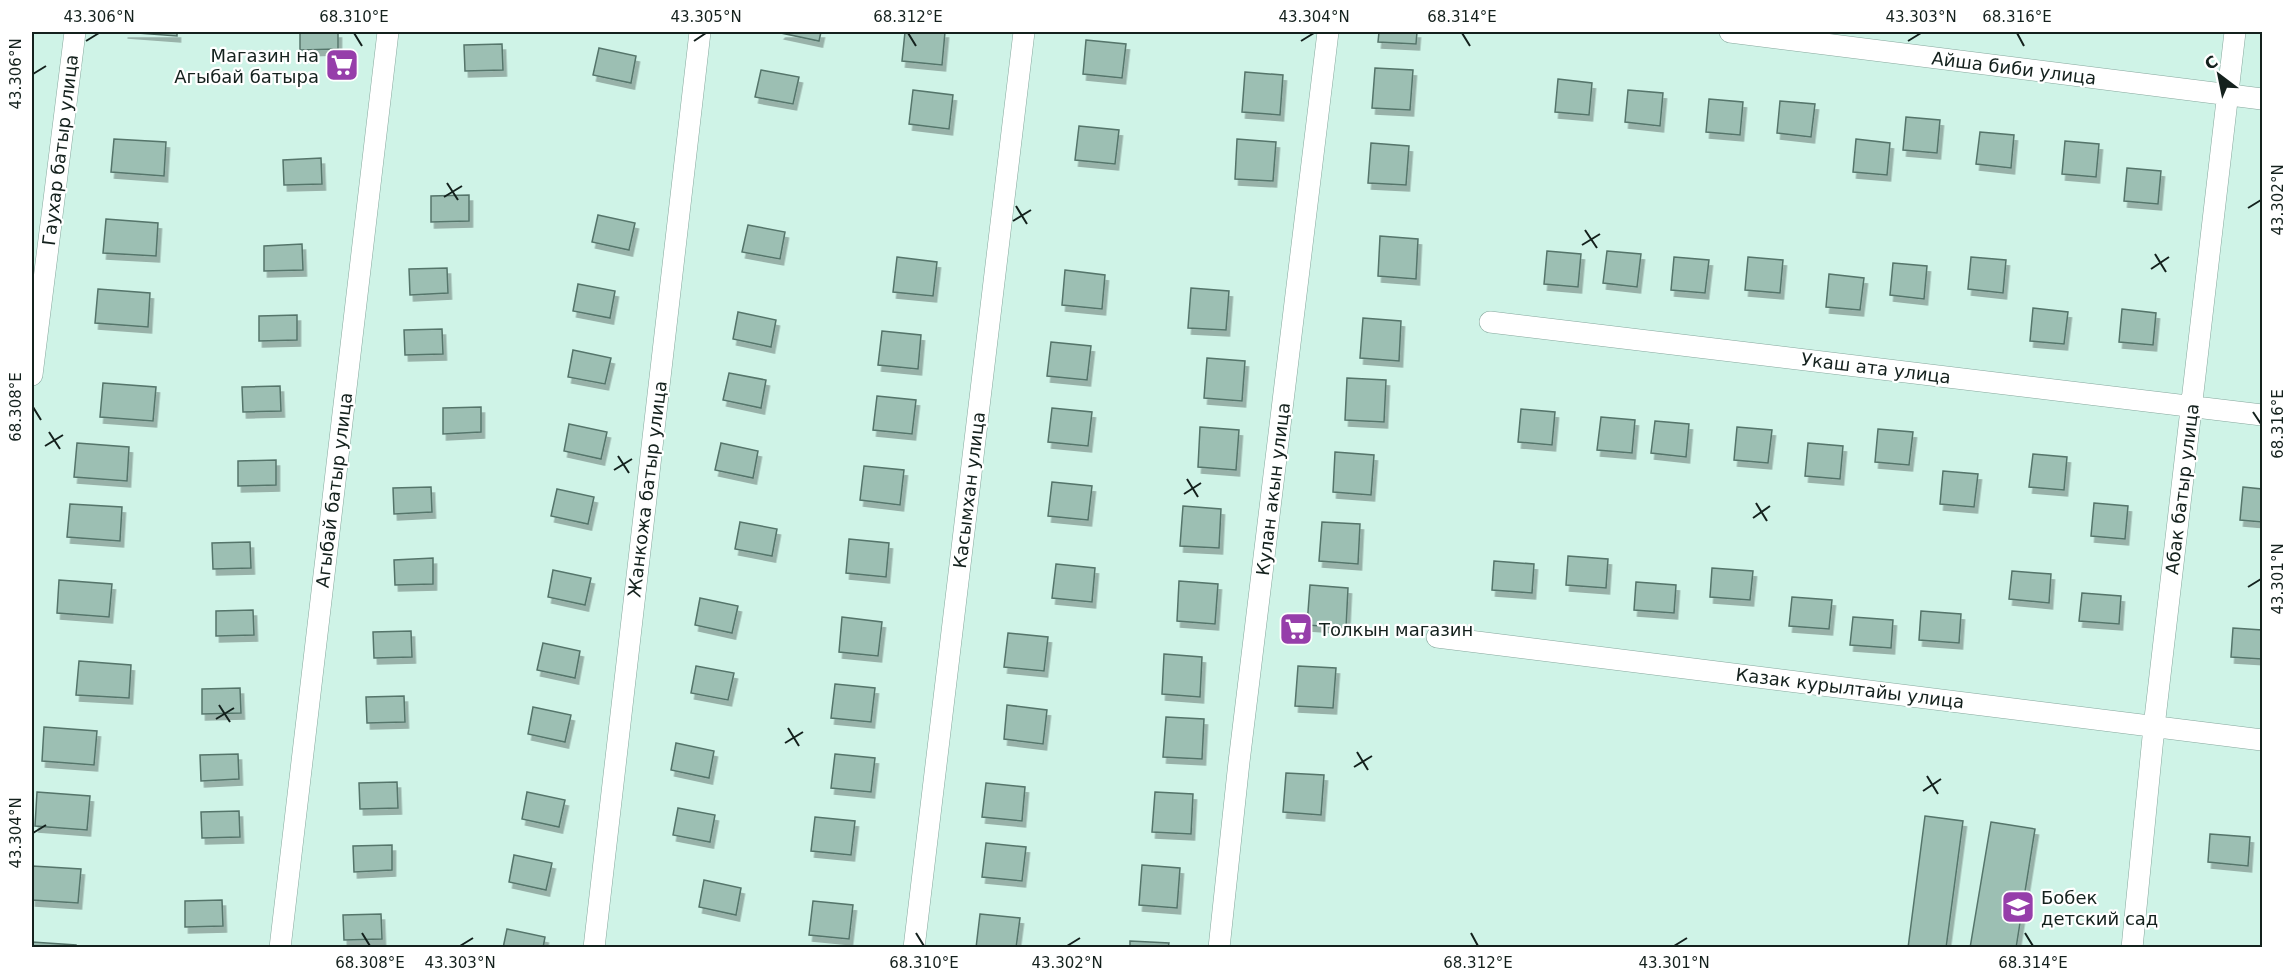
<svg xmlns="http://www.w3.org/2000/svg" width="2294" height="979" viewBox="0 0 2294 979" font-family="'DejaVu Sans',sans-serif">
<defs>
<filter id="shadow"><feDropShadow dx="3.5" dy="6" stdDeviation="0" flood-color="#0004"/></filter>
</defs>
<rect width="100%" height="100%" fill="#cff3e7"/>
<path fill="#9cbfb3" stroke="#55756b" stroke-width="1.5" filter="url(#shadow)" d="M124,32H177V36Z
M300,32H338V49L300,50Z
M782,32H821L819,41L781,33Z
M905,32H945L942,65L902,61Z
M1379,32H1417L1416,44L1378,42Z
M1086,40L1126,44L1122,78L1083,74Z
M502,44L503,70L465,71L464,45Z
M599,48L636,56L631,83L593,75Z
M1375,68L1413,70L1410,110L1372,108Z
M761,70L799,77L793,104L755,97Z
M1245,72L1283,75L1280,115L1242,112Z
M1558,79L1592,83L1589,115L1555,112Z
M913,90L953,95L949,129L909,124Z
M1628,90L1663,93L1660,126L1625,122Z
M1709,99L1743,102L1740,135L1706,132Z
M1780,101L1815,104L1811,137L1777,133Z
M1906,117L1940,120L1937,153L1903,150Z
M1079,126L1119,130L1115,164L1075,160Z
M1980,132L2014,135L2011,168L1976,164Z
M114,139L166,142L164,176L111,172Z
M1237,139L1276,142L1273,181L1235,179Z
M1856,139L1890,143L1887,175L1853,172Z
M2065,141L2099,144L2096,177L2062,174Z
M1371,143L1409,146L1406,185L1368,183Z
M321,158L322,184L284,185L283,160Z
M2127,168L2161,171L2158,204L2124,201Z
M469,195V221L431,222V196Z
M598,215L635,223L629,250L592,242Z
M106,219L158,223L156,256L103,253Z
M748,225L785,232L780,259L742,252Z
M1380,236L1418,239L1416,279L1378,276Z
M302,244L303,270L264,271V246Z
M1547,251L1581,254L1578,287L1544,284Z
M1607,251L1641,254L1637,287L1603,283Z
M897,257L937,262L933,296L893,292Z
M1674,257L1709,260L1705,293L1671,290Z
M1748,257L1783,260L1780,293L1745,290Z
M1971,257L2006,260L2003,293L1968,289Z
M1893,263L1927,266L1924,299L1890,295Z
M447,268L448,293L410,295L409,269Z
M1065,270L1105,275L1102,309L1062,305Z
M1829,274L1864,278L1860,310L1826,307Z
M578,284L615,291L610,318L573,311Z
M1191,288L1229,291L1226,330L1188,328Z
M98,289L150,293L148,327L95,323Z
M2033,308L2068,312L2064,344L2030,341Z
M2122,309L2156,313L2153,345L2119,342Z
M738,312L776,320L771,347L733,339Z
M297,315V340L259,341V316Z
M1363,318L1401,321L1399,361L1360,358Z
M442,329L443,354L405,355L404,330Z
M882,331L921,335L918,369L878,365Z
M1051,342L1091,346L1087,380L1047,376Z
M573,350L611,358L605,384L568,377Z
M1207,358L1245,361L1242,401L1204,398Z
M729,373L766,380L761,408L723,400Z
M1347,378L1386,380L1384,422L1345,420Z
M103,383L156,387L153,421L100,417Z
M280,386L281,411L243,412L242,387Z
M877,396L916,400L912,434L873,430Z
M481,407V432L443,434V408Z
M1052,408L1092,412L1088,446L1048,442Z
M1521,409L1555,412L1552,445L1518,442Z
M1601,417L1635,420L1632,453L1597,450Z
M1655,421L1689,424L1686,457L1651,453Z
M569,424L607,432L601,459L564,451Z
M1200,427L1239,430L1236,470L1198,467Z
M1737,427L1772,430L1768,463L1734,460Z
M1878,429L1913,432L1909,465L1875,462Z
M77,443L129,447L127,481L74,477Z
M721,443L758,451L753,478L715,470Z
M1808,443L1843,446L1840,479L1805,476Z
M1335,452L1374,455L1371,495L1333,492Z
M2033,454L2067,457L2064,490L2029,487Z
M276,460V485L238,486V461Z
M864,466L904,470L900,505L860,500Z
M1943,471L1978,474L1974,507L1940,504Z
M1052,482L1092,486L1088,520L1048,516Z
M431,487L432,512L394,514L393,488Z
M2243,487L2262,489V522L2240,520Z
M557,489L594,497L588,524L551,516Z
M2094,503L2128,506L2125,539L2091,536Z
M70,504L122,507L120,541L67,537Z
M1183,506L1221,509L1219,548L1180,546Z
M740,522L777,529L772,556L735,549Z
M1322,522L1360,524L1358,564L1319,561Z
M849,539L889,543L886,577L846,573Z
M250,542L251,568L213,569L212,543Z
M1568,556L1608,559L1606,588L1566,585Z
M433,558V584L395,585L394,560Z
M1494,561L1534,564L1532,593L1492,590Z
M1056,564L1095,568L1092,602L1052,598Z
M1712,568L1753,571L1750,600L1710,597Z
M553,570L591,578L585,605L548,597Z
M2012,571L2051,574L2049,603L2009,599Z
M59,580L112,584L109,617L57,613Z
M1179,581L1218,584L1215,624L1177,621Z
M1636,582L1676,585L1674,613L1634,610Z
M1310,585L1348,588L1346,628L1307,625Z
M2082,593L2121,596L2119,624L2079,621Z
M1792,597L1832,600L1829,629L1789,626Z
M700,598L738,606L732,633L695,625Z
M253,610L254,635L216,636V611Z
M1921,611L1961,614L1959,643L1919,640Z
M842,617L882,622L878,656L839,652Z
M1853,617L1893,620L1891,648L1850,645Z
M2233,628L2262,630V659L2231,657Z
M411,631L412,657L374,658L373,632Z
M1008,633L1048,637L1044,671L1004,667Z
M543,643L580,651L575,678L537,670Z
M1164,654L1202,657L1200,697L1162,694Z
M79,661L131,665L129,698L76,695Z
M696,666L734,673L728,700L691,693Z
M1298,666L1336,668L1333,708L1295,706Z
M835,684L875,688L871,722L831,718Z
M240,688L241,713L202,714V689Z
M404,696L405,722L367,723L366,697Z
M1007,705L1047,710L1043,744L1004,739Z
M533,707L571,715L565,742L528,734Z
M1166,717L1204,719L1202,759L1163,757Z
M44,727L97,731L94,765L42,761Z
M676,743L714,751L709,778L671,770Z
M238,754L239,779L201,781L200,755Z
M835,754L875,758L871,792L831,788Z
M1286,773L1324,775L1321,815L1283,812Z
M397,782L398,808L360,809L359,783Z
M986,783L1025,787L1022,821L982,817Z
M37,792L90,796L87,830L35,826Z
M527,792L565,800L559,827L522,819Z
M1155,792L1193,794L1191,834L1152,832Z
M678,808L715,815L710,842L673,835Z
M239,811L240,837L202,838L201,812Z
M1925,816L1963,821L1946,948H1908Z
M815,817L855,821L851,855L811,851Z
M1991,822L2035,829L2016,948H1970Z
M2210,834L2250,837L2248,866L2208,862Z
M986,843L1026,847L1022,881L982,877Z
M392,845V870L354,872L353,846Z
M514,855L552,863L546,890L509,882Z
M1142,865L1180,868L1177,908L1139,905Z
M32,866L81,869L78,903L32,900Z
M704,880L741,888L736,915L699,907Z
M222,900L223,926L185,927V901Z
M813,901L853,905L849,939L809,935Z
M381,914L382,939L344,940L343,915Z
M980,914L1020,918L1016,948H976Z
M507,929L545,937L543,948H503Z
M1130,941L1169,943L1168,948H1130Z
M32,942L76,945V948H32Z"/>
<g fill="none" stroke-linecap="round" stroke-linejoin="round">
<g stroke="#86a79d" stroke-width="22">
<path id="minor" d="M1730,32L2262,99
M1490,322L2262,415
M32,375L75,32
M1437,637L2262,740
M280,948L388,32
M594,948L700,32
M914,948L1024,32
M1219,948L1239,762L1328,32
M2132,948L2154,727L2235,32"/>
</g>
<use href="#minor" stroke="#fff" stroke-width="21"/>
</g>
<path fill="none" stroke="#14211d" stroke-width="2" d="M354,33L362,46M908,33L916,46M1462,33L1470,46M2017,33L2024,46M86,41L99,33M694,41L706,33M1301,41L1314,33M1908,41L1921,33M33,74L46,66M447,183L458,200M444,197L462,186M1016,206L1027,224M2248,208L2261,200M1013,221L1031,210M1585,230L1597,248M1582,245L1600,234M2155,254L2166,272M2151,269L2169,257M33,407L41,420M2253,412L2261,424M49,432L60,449M45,446L63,435M618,456L629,473M614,470L632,459M1187,479L1198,497M1184,494L1201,483M1756,503L1767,521M1753,518L1770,506M2248,587L2261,579M219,705L230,722M216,719L234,708M788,728L799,746M785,743L803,732M1357,752L1368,770M1354,767L1372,756M1927,776L1938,794M1923,791L1941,779M33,833L46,825M362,933L370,946M916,933L924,946M1471,933L1478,946M2025,933L2033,946M460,946L473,938M1067,946L1080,938M1674,946L1687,938"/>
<defs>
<g id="supermarket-square" transform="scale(1.725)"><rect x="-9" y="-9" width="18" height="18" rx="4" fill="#963eaa" stroke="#fff"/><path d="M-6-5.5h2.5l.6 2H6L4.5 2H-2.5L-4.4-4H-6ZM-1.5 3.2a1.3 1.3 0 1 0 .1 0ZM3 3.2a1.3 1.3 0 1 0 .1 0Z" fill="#fff"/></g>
<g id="school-square" transform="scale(1.725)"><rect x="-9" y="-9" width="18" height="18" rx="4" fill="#963eaa" stroke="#fff"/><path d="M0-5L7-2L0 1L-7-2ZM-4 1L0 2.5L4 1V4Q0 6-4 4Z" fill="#fff"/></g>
</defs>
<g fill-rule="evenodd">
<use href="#supermarket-square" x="342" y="65"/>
<use href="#supermarket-square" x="1296" y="629"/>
<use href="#school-square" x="2018" y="907"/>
</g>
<g text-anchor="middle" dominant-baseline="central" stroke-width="4.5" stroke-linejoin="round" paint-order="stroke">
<g font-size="18" fill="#14211d" stroke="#fff" text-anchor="start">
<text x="319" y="55" text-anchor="end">Магазин на<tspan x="319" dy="21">Агыбай батыра</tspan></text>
<text x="1319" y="629">Толкын магазин</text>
<text x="2041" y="897">Бобек<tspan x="2041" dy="21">детский сад</tspan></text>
</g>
<g font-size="18" fill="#14211d" stroke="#fff">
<text transform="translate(2014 68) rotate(7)">Айша биби улица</text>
<text transform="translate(60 150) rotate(-83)">Гаухар батыр улица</text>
<text transform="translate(1876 368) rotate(7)">Укаш ата улица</text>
<text transform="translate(647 489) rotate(-83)">Жанкожа батыр улица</text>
<text transform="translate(1273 489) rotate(-83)">Кулан акын улица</text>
<text transform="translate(2182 489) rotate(-83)">Абак батыр улица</text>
<text transform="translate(334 490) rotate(-83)">Агыбай батыр улица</text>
<text transform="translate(969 490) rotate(-83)">Касымхан улица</text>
<text transform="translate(1850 688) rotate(7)">Казак курылтайы улица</text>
</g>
</g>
<rect width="2294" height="979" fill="none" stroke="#ffffff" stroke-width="66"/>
<g transform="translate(2219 75) rotate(328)" stroke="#ffffff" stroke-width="4.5" paint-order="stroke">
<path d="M0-4.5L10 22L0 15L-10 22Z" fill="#14211d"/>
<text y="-9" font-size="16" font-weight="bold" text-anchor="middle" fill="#14211d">С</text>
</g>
<rect x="33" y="33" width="2228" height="913" fill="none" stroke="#14211d" stroke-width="2"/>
<g font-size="15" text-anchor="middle" fill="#14211d">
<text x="99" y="22">43.306°N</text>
<text x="354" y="22">68.310°E</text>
<text x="706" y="22">43.305°N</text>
<text x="908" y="22">68.312°E</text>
<text x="1314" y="22">43.304°N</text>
<text x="1462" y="22">68.314°E</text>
<text x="1921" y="22">43.303°N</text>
<text x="2017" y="22">68.316°E</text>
<text transform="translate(16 74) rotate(-90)" y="5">43.306°N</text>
<text transform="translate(2278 200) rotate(-90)" y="5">43.302°N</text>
<text transform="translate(16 407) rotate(-90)" y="5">68.308°E</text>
<text transform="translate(2278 424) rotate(-90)" y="5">68.316°E</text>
<text transform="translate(2278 579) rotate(-90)" y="5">43.301°N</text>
<text transform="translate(16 833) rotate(-90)" y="5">43.304°N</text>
<text x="370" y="968">68.308°E</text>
<text x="460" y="968">43.303°N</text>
<text x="924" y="968">68.310°E</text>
<text x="1067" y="968">43.302°N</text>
<text x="1478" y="968">68.312°E</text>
<text x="1674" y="968">43.301°N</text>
<text x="2033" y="968">68.314°E</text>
</g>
</svg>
